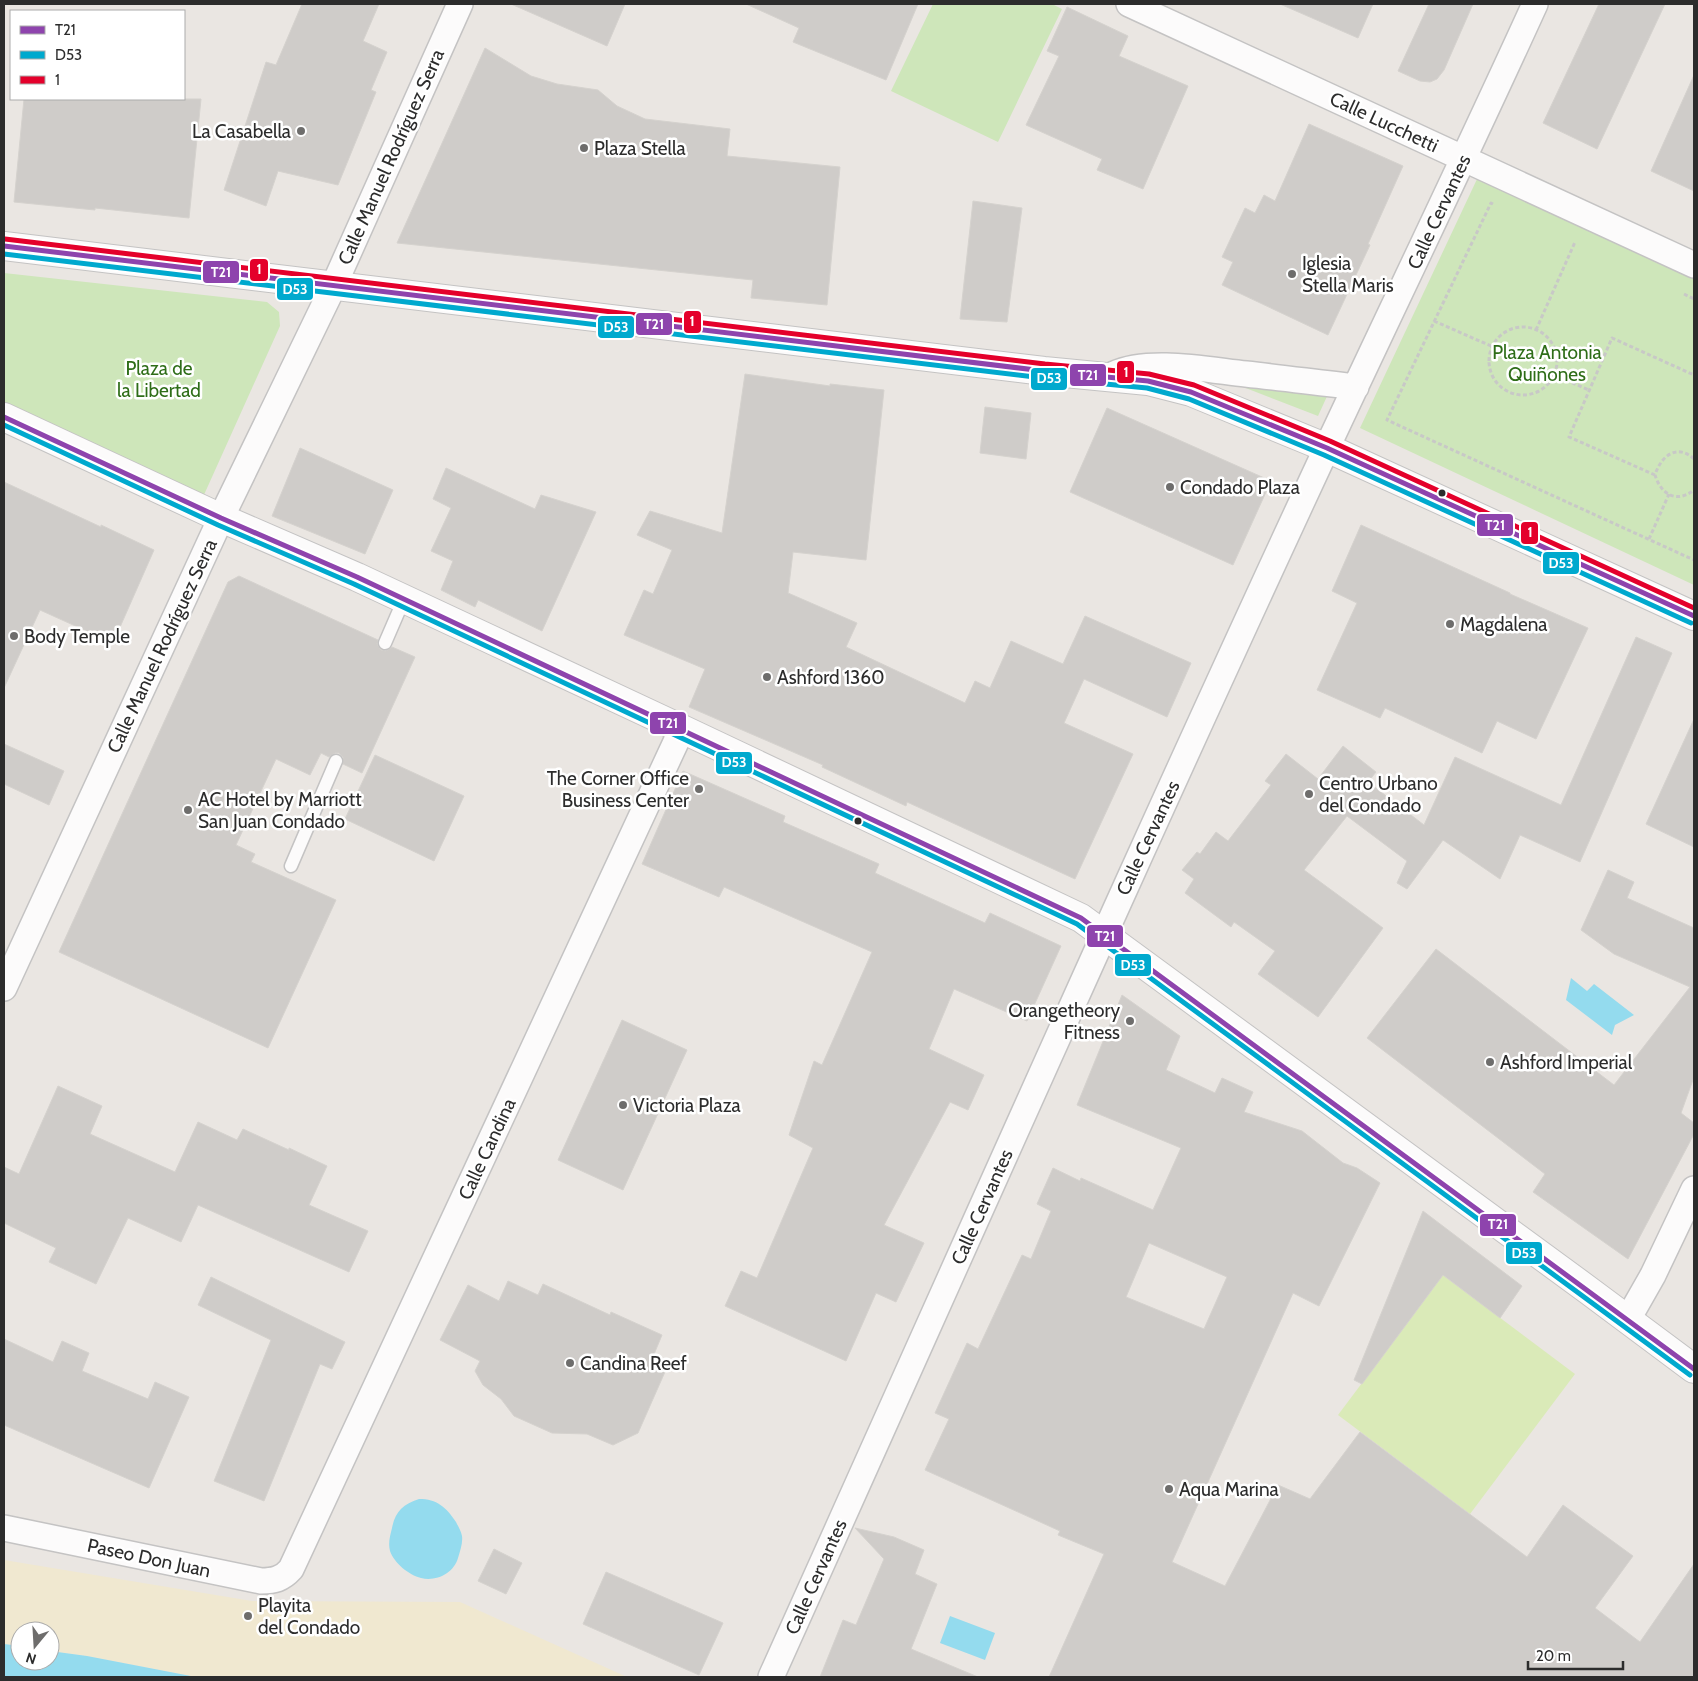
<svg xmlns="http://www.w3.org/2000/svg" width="1698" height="1681" viewBox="0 0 1698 1681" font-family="Cabin,sans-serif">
<rect width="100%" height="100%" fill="#eae6e2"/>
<path fill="#cee6ba" d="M933,4H1052L1062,9L998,142L891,91Z
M1478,177L1694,278V585L1360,428Z
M4,273L267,302L279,312L280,326L203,497L4,404Z
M1220,378L1329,392L1318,416Z"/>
<path fill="#f0e8d0" d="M4,1560L252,1601L460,1602L627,1677H196L87,1656L50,1651V1631H20V1646L4,1644Z"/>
<path fill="#daeab8" d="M1443,1275L1575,1374L1470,1514L1338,1415Z"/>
<path fill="#94dbee" d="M1571,978L1587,991L1594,984L1634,1015L1615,1025L1612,1035L1566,1000Z
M419,1499C437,1499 446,1507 456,1522C458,1526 461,1531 462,1536C463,1543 460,1551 458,1558C454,1573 436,1582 421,1578C409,1575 394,1563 390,1551C388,1543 390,1536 392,1528C395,1512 403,1504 419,1499Z
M950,1616L995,1633L985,1660L940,1643Z
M4,1644L20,1646V1661H50V1651L87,1656L196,1677H4Z"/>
<path fill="#cfccc9" stroke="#d5d2ce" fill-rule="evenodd" d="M302,4H379L363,41L387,52L371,90L376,92L338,185L278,171L266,206L224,190L266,62L276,65Z
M511,4H625L607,46Z
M746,4H918L886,80L793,42L799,28Z
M1280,4H1373L1358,38Z
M1429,4H1473L1444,70L1437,79L1430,82L1420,81L1398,71Z
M1599,4H1665L1597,149L1543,123Z
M1067,7L1128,36L1119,56L1188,86L1143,189L1097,170L1102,159L1026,125L1059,56L1047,51Z
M485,48L531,76L557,84L598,90L617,106L645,119L730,129L727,156L840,167L827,305L751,298L753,280L397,243Z
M1694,75V191L1651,171Z
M24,99H201L189,218L95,208V210L14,202Z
M1309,124L1403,166L1368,244L1370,245L1328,335L1222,285L1233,262L1222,257L1245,208L1255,213L1264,195L1275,201Z
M973,201L1022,208L1007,322L960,319Z
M745,374L830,386V384L884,390L866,560L793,552L788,593L857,623L846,647L965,703L975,681L990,688L1011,641L1063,664L1085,616L1191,663L1167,717L1084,679L1064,723L1133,754L1075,879L907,802L906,806L822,767L823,765L689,707L705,669L624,635L644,590L653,594L672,550L637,535L650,511L722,533Z
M985,407L1031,413L1026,459L980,453Z
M1107,408L1271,481L1233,565L1070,492Z
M300,448L393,490L365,554L272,516Z
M446,468L535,509L541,495L596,512L542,631L478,600L475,607L441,590L453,561L431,551L451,508L433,499Z
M4,482L101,527V525L154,550L113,643L40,610L4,688Z
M1361,525L1510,593V594L1588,628L1536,739L1497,721L1482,753L1385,708L1380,718L1317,690L1357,603L1332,591Z
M239,576L378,640L377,644L381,650L386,651L392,647L415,657L362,773L343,764V757L339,753H335L329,757L321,753L310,775L276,759L236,845L255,854L251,862L336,900L268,1048L59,952L228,582Z
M1636,637L1672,653L1580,862L1520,835L1500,879L1443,840L1407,889L1397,883L1407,861L1347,816L1304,870L1383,928L1318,1017L1258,974L1275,951L1234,922L1231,927L1185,893L1194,879L1182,870L1197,852L1200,854L1216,832L1228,841L1271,785L1265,781L1286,754L1318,779L1343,746L1376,772L1368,782L1424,825L1455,757L1561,805Z
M1694,719V847L1646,824Z
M4,744L64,771L49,805L4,784Z
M375,755L464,796L434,861L345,819Z
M683,771L785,816L783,822L879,864L875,873L985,923L990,913L1061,946L1027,1021L954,989L929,1049L984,1075L968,1110L950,1102L884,1225L924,1243L896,1302L876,1293L846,1361L725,1306L741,1271L757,1278L813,1148L789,1135L814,1061L822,1065L872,952L724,887L719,897L642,864Z
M1608,870L1634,882L1627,898L1694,928V1077L1681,1113L1694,1123V1134L1628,1259L1533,1192L1545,1174L1367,1038L1436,949L1614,1085L1690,987L1614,954L1581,930Z
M1122,995L1180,1036L1166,1070L1215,1093L1222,1078L1253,1092L1244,1112L1302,1131L1343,1163L1357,1168L1380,1183L1319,1306L1293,1293L1172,1562L1225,1586L1278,1485L1310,1499L1360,1432L1527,1557L1563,1505L1633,1556L1595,1608L1640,1642L1694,1564V1677H1049L1104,1554L1058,1535L1060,1531L925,1470L949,1419L935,1413L967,1343L978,1349L1022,1255L1031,1259L1051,1211L1037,1204L1053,1168L1080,1181L1081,1178L1153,1210L1181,1148L1077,1105ZM1149,1243L1227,1277L1204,1329L1126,1297Z
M622,1020L687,1050L623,1190L558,1160Z
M58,1086L102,1106L90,1134L175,1172L198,1122L237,1140L243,1129L289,1150V1148L327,1166L309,1205L368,1231L349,1272L198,1205L181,1242L128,1218L96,1284L49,1262L56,1248L4,1223V1167L19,1174Z
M1423,1211L1522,1286L1500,1318L1443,1275L1362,1384L1354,1380Z
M211,1277L345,1342L332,1369L320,1364L264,1501L214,1481L271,1340L198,1305Z
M508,1281L538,1295L543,1284L610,1315L611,1312L662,1335L652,1359L668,1365L638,1433L613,1445L587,1434L552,1433L514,1416L501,1399L483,1385L475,1371L480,1361L440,1340L468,1285L499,1301Z
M4,1339L53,1362L62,1341L89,1353L82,1371L148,1399L155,1382L189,1397L149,1488L4,1425Z
M855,1528L894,1537L924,1550L915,1574L937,1584L911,1649L978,1677H820L843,1620L856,1625L884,1559Z
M494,1549L522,1563L506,1594L478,1581Z
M606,1572L723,1623L699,1675L583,1624Z"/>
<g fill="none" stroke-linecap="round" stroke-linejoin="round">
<g stroke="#c4c3c3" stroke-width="15">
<path id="lane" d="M385,643L404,599
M291,866L336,761"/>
</g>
<g stroke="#c4c3c3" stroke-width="28">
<path id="street" d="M1129,4L1694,265
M1114,374C1149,358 1208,370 1246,374C1283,378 1320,383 1356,387
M4,988L221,518L334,285L460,4
M1628,1319L1653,1275L1694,1189
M4,1528L261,1581C274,1581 282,1579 291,1569L682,729
M771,1677C957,1264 1140,849 1331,439C1399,294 1469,149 1535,4"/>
</g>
<g stroke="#c4c3c3" stroke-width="30">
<path id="secondary" d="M4,246L1044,371L1148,381L1191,392L1327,448L1694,616
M4,417L221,518L357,577L682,729L1081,918L1588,1290L1694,1369"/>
</g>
<path stroke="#c8c8c7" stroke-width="3" stroke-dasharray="4 2.5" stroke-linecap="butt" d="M1493,204L1491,203L1387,420L1694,560
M1684,294L1694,299
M1434,321L1491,346
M1489 361a34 34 0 1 1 68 0a34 34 0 1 1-68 0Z
M1536,330L1575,242
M1554,375L1589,390
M1694,459C1677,443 1661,456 1655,475C1661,494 1676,504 1694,490
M1655,475L1569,437L1612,338L1694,375
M1649,539L1669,494"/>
<use href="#lane" stroke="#fcfbfb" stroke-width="12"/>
<use href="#street" stroke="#fcfbfb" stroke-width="25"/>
<use href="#secondary" stroke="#fcfbfb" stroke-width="28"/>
<g stroke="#fff" stroke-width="9">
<path id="bus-1" d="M4,246L1044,371L1148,381L1191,392L1327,448L1694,616
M4,417L221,518L357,577L1081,918L1694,1369"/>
</g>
<g stroke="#fff" stroke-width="9">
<path id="bus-2" d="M4,254L1043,378L1147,388L1189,399L1324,455L1691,623
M4,425L218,525L354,584L1077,924L1690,1375"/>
</g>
<g stroke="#fff" stroke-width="9">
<path id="bus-3" d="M5,239L1045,364L1149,374L1194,385L1330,441L1694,608"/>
</g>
<use href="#bus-1" stroke="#8e44ad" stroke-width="5"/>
<use href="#bus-2" stroke="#00a9ce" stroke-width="5"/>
<use href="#bus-3" stroke="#e4002b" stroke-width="5"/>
</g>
<g fill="#6e6d6c" stroke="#fff" stroke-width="2">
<circle cx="301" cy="131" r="5"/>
<circle cx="584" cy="148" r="5"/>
<circle cx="1292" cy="274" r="5"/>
<circle cx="1170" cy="487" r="5"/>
<circle cx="1450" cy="624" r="5"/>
<circle cx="14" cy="636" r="5"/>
<circle cx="767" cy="677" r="5"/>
<circle cx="699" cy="789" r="5"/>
<circle cx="1309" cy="794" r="5"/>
<circle cx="188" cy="810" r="5"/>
<circle cx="1130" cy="1021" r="5"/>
<circle cx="1490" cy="1062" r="5"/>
<circle cx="623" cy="1105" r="5"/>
<circle cx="570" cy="1363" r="5"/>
<circle cx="1169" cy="1489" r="5"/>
<circle cx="248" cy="1616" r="5"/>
</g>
<g fill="#2c2c2c" stroke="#fff" stroke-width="2">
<circle cx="1442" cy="493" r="4.5"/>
<circle cx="858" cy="821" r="4.5"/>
</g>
<g text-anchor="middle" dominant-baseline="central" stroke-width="5" stroke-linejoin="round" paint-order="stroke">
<g font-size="19" fill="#2c2c2c" stroke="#fff">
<text transform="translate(1384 122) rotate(25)">Calle Lucchetti</text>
<text transform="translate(391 157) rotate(-66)">Calle Manuel Rodríguez Serra</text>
<text transform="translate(1439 212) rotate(-65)">Calle Cervantes</text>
<text transform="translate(162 646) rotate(-65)">Calle Manuel Rodríguez Serra</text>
<text transform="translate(1148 838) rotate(-65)">Calle Cervantes</text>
<text transform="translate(487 1149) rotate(-65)">Calle Candina</text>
<text transform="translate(982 1207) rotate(-66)">Calle Cervantes</text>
<text transform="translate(149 1558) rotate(12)">Paseo Don Juan</text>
<text transform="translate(816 1577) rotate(-66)">Calle Cervantes</text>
</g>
<g font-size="19" fill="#2c2c2c" stroke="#fff" text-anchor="start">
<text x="291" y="131" text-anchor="end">La Casabella</text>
<text x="594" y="148">Plaza Stella</text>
<text x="1302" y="263">Iglesia<tspan x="1302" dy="22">Stella Maris</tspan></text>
<text x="1180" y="487">Condado Plaza</text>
<text x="1460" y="624">Magdalena</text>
<text x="24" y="636">Body Temple</text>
<text x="777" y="677">Ashford 1360</text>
<text x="689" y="778" text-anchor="end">The Corner Office<tspan x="689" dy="22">Business Center</tspan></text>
<text x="1319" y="783">Centro Urbano<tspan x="1319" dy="22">del Condado</tspan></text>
<text x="198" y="799">AC Hotel by Marriott<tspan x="198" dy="22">San Juan Condado</tspan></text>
<text x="1120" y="1010" text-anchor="end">Orangetheory<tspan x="1120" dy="22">Fitness</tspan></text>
<text x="1500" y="1062">Ashford Imperial</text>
<text x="633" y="1105">Victoria Plaza</text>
<text x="580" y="1363">Candina Reef</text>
<text x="1179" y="1489">Aqua Marina</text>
<text x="258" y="1605">Playita<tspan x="258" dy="22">del Condado</tspan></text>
</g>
<g font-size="19" fill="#2e6d18" stroke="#fff">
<text x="1547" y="352">Plaza Antonia<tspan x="1547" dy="22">Quiñones</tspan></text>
<text x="159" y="368">Plaza de<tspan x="159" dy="22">la Libertad</tspan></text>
</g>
</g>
<g stroke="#fff" stroke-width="2">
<rect x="249" y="258" width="20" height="24" rx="5" fill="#e4002b"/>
<rect x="202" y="260" width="38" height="24" rx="5" fill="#8e44ad"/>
<rect x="276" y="277" width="38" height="24" rx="5" fill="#00a9ce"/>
<rect x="683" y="310" width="19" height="24" rx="5" fill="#e4002b"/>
<rect x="635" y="312" width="38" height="24" rx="5" fill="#8e44ad"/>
<rect x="597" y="315" width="38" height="24" rx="5" fill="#00a9ce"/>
<rect x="1116" y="360" width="19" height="24" rx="5" fill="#e4002b"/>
<rect x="1069" y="363" width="38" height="24" rx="5" fill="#8e44ad"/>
<rect x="1030" y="367" width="38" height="24" rx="5" fill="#00a9ce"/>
<rect x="1476" y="513" width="38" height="24" rx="5" fill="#8e44ad"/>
<rect x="1520" y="521" width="19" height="24" rx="5" fill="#e4002b"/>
<rect x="1542" y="551" width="38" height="24" rx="5" fill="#00a9ce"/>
<rect x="649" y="711" width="38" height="24" rx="5" fill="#8e44ad"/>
<rect x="715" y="751" width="38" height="24" rx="5" fill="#00a9ce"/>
<rect x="1086" y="924" width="38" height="24" rx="5" fill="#8e44ad"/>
<rect x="1114" y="953" width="38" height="24" rx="5" fill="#00a9ce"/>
<rect x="1479" y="1213" width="38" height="24" rx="5" fill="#8e44ad"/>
<rect x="1505" y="1241" width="38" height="24" rx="5" fill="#00a9ce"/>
</g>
<g font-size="14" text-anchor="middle" font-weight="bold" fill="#fff">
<text x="259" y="274">1</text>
<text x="221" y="277">T21</text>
<text x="295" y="294">D53</text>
<text x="692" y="326">1</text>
<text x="654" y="329">T21</text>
<text x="616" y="332">D53</text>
<text x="1126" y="377">1</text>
<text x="1088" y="380">T21</text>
<text x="1049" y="383">D53</text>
<text x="1495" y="530">T21</text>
<text x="1530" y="537">1</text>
<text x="1561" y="568">D53</text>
<text x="668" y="728">T21</text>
<text x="734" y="767">D53</text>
<text x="1105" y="941">T21</text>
<text x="1133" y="970">D53</text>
<text x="1498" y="1229">T21</text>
<text x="1524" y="1258">D53</text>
</g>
<rect width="1698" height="1681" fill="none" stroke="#2c2c2c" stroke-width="10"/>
<rect x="10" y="10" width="175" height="90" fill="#ffffff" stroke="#ababab"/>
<rect x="20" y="26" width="25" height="8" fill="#8e44ad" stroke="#ababab"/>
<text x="55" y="35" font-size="15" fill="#2c2c2c">T21</text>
<rect x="20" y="51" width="25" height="8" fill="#00a9ce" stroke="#ababab"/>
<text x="55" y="60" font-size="15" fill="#2c2c2c">D53</text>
<rect x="20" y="76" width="25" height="8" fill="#e4002b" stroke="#ababab"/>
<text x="55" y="85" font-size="15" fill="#2c2c2c">1</text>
<g transform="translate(35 1646) rotate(198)"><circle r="24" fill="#ffffff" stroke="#ababab"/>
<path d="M0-4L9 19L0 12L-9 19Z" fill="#6e6d6c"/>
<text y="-8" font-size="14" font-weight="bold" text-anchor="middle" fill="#2c2c2c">N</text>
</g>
<path d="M1528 1661v8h95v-8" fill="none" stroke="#2c2c2c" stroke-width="2.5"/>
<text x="1536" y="1661" font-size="15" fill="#2c2c2c" stroke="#ffffff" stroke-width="4" paint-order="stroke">20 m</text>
</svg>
